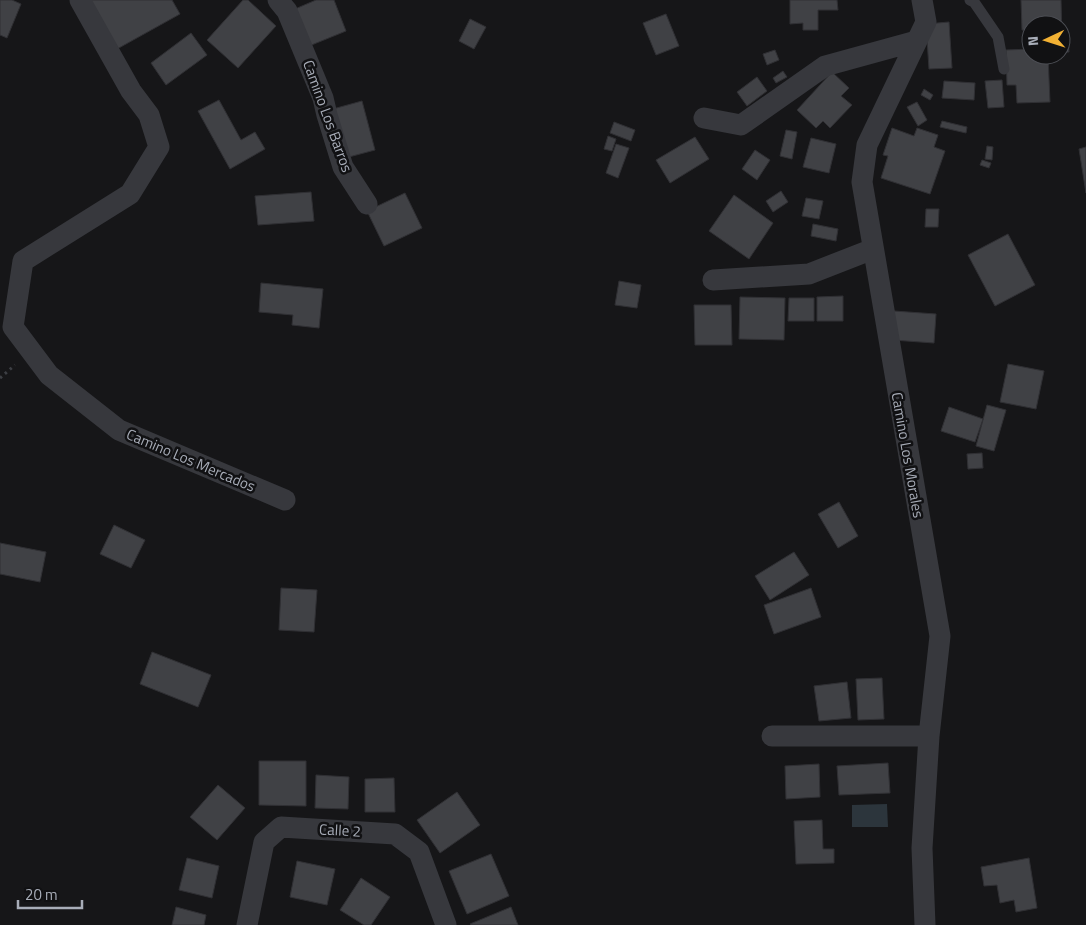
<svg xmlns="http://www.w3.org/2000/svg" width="1086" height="925" viewBox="0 0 1086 925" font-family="'Titillium Web',sans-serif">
<rect width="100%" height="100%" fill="#161618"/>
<path fill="#2c353c" d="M887,804L888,827H852V805Z"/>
<path fill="#404145" stroke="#303034" d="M0,0H12L21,4L7,38L0,35Z
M90,0H172L180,14L117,49Z
M243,0H248L276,26L238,68L207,40Z
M316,0H334L346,31L309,46L295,9Z
M790,0H837L838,10H818V30H803V23L790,24Z
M1021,0H1061L1062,37H1061V25H1031V39H1026V30H1022Z
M666,14L679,46L656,55L643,23Z
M470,19L486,27L474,49L459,41Z
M949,22L952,68L929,69L926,24Z
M191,33L207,55L166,85L151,63Z
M1061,39H1068L1069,52H1061Z
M1031,49V55H1048L1050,102L1017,103L1016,85H1007L1006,50Z
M775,50L779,60L767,65L763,54Z
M783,71L787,77L776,83L773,78Z
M832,72L849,88L841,96L852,105L830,128L823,121L816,128L797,110Z
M757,77L767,91L747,106L737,92Z
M1002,80L1004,107L988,108L985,81Z
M944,81L975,83L974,100L942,98Z
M924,89L933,95L930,100L921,95Z
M219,100L241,140L255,132L265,149L230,169L198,111Z
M362,101L375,150L345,158L333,109Z
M917,102L927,120L918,126L907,107Z
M942,121L967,127L966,133L940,127Z
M614,122L635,130L631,141L610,133Z
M892,128L914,136L917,128L938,135L934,147L945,151L930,194L881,178L888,156L883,155Z
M786,130L797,132L792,159L780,156Z
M608,136L616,139L612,151L604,149Z
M695,137L709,159L670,183L656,160Z
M811,138L836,144L829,173L803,167Z
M616,144L629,148L618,178L606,173Z
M987,146L993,147L992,160L985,159Z
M1086,147V193L1079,149Z
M755,150L770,160L757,180L742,169Z
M982,160L991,163L989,168L980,165Z
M781,191L788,202L773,212L766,201Z
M311,192L314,221L258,225L255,196Z
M405,193L422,228L384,246L367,211Z
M734,195L773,223L749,259L709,231Z
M806,198L823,201L819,219L802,216Z
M926,209H939L938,227H925Z
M813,224L838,229L836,241L811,236Z
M1008,234L1035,285L995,306L968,255Z
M619,281L641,285L637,308L615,305Z
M261,283L323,289L319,328L292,325L293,315L259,312Z
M843,296V321H817V297Z
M740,297L785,298L784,340L739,339Z
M789,298H814V321H788Z
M694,305H731L732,345H695Z
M894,311L936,314L934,343L893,340Z
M1008,364L1044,371L1036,409L1000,402Z
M987,405L1006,410L994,451L976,446Z
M949,407L983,419L975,442L941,431Z
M982,453L983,468L968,469L967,454Z
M839,502L858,536L838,548L818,514Z
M114,525L145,540L131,568L100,554Z
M0,543L46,552L40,582L0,574Z
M794,552L809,575L770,600L755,576Z
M281,588L317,590L314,632L279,630Z
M811,588L821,617L774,634L764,605Z
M152,652L211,675L198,707L140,684Z
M882,678L884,719L858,720L856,679Z
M847,682L851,718L819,721L814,686Z
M259,761H306V806L259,805Z
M888,763L890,793L839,795L837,766Z
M819,764L820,797L786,799L785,766Z
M316,775L349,777L348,809L315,808Z
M394,778L395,812H365V779Z
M218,785L245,808L217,840L190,817Z
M457,792L480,825L440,853L417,820Z
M822,820L823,849H834V863L796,864L794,821Z
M491,854L509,896L467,914L449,871Z
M187,858L219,866L212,898L179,890Z
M1029,858L1037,908L1016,912L1014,900L1000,903L997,885L984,886L981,867Z
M297,861L335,869L327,905L290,897Z
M361,878L390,897L371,925H364L340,910Z
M176,907L206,915L204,925H172Z
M511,907L518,925H471L470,924Z"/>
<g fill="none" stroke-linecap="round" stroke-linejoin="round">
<path stroke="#3d3f44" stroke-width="3" stroke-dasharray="2.5 4" stroke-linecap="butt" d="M0,378L15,365"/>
<path stroke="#37383d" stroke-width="11" d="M970,0L974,2L998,37L1004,69"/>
<path stroke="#37383d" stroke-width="21" d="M80,0L131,91L149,115L159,147L130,194L23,261L13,327L49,375L119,430L285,500
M278,0L287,11L323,98L327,115L343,167L367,204
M922,0L926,22L867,145L862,182L940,636L929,736L922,848L925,925
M704,118L741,125L825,66L916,41
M713,280L809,274L873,249
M772,736H929
M247,925L264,842L281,827L395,834L419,852L446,925"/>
</g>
<g text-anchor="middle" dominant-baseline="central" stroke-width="5" stroke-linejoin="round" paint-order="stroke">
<g font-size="15" fill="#a8adb8" stroke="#111113">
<text transform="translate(328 116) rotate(70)">Camino Los Barros</text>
<text transform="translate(908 455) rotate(80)">Camino Los Morales</text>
<text transform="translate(191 460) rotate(23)">Camino Los Mercados</text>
<text transform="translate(340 830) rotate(3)">Calle 2</text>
</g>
</g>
<g transform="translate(1046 40) rotate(266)"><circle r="24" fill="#111113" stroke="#4d4f55"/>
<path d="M0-4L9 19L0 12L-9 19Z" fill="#f2b134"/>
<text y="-8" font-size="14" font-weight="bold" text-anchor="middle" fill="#a8adb8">N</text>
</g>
<path d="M18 900v8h64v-8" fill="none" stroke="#a8adb8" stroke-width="2.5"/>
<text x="25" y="900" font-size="15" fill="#a8adb8" stroke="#111113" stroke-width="4" paint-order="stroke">20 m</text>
</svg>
